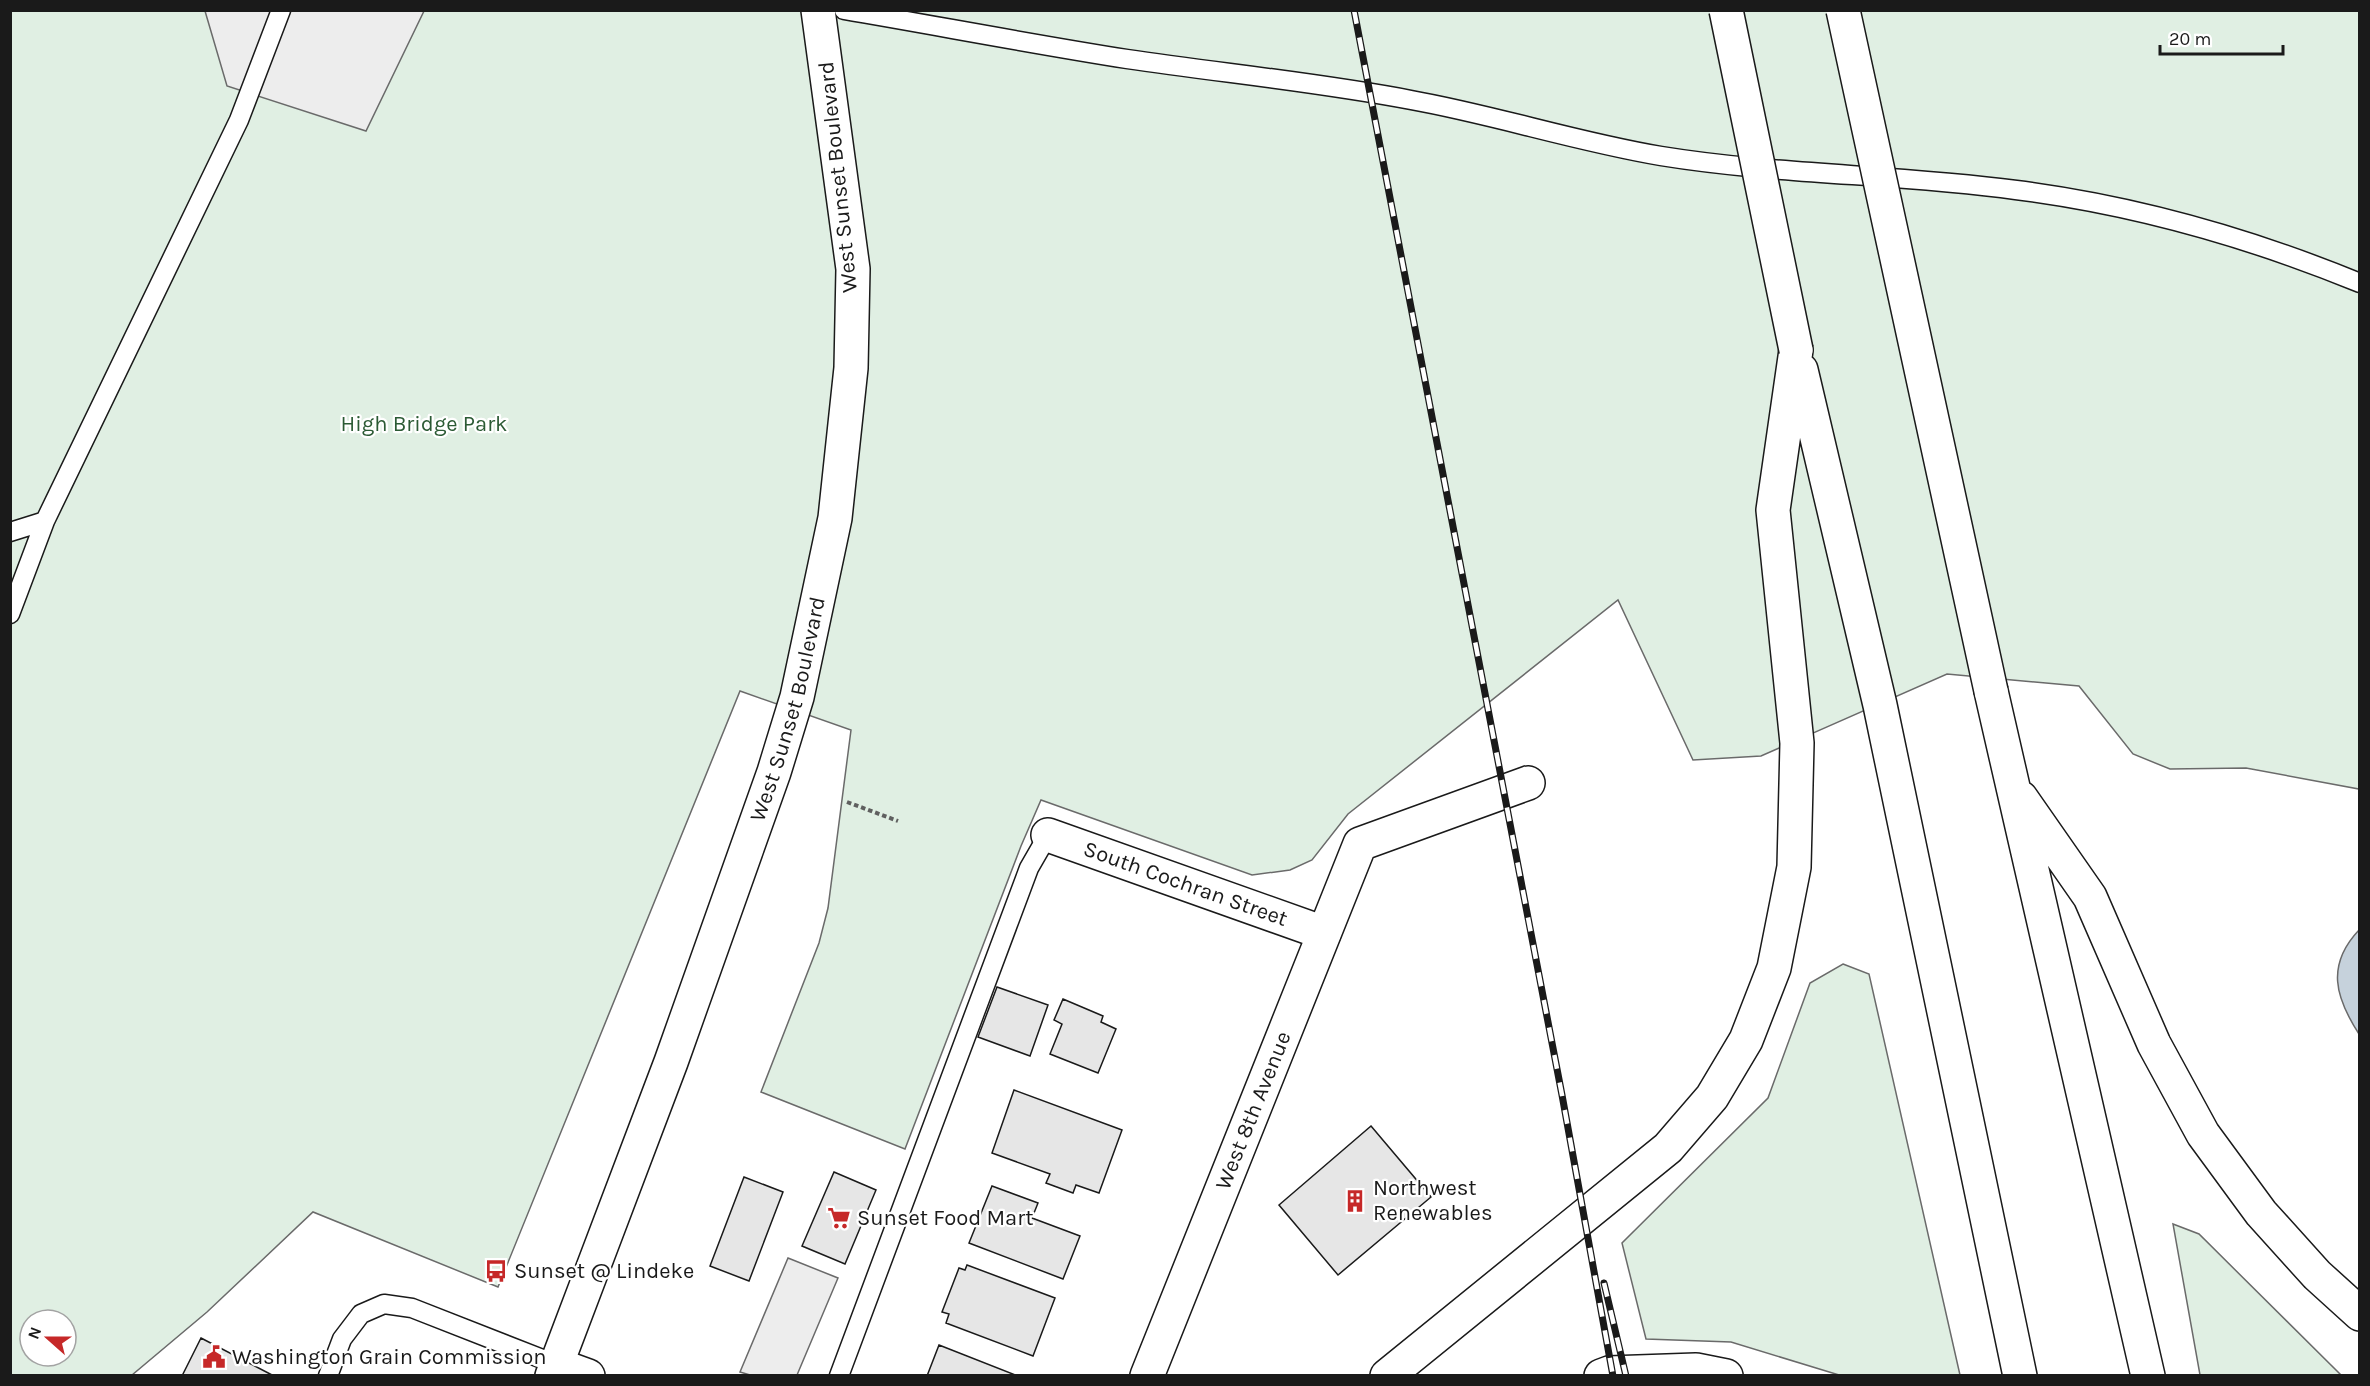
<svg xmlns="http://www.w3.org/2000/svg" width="2370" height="1386" viewBox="0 0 2370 1386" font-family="Karla,sans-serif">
<rect width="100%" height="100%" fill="#fff"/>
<path fill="#e0efe3" stroke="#6a6a6a" stroke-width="1.5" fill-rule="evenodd" d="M10,11H2359V789L2246,768L2170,769L2133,754L2079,686L1947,674L1761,756L1693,760L1618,600L1348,814L1312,860L1290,870L1252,875L1041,800L1021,846L905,1149L761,1092L819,943L828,908L851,730L740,691L498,1287L313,1212L207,1312L132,1375H11ZM30,1320H66V1356H30Z
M1843,964L1869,974L1960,1375H1839L1731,1342L1646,1339L1622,1243L1768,1098L1810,983Z
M2173,1224L2199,1234L2341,1375H2200Z"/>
<path fill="#ededed" stroke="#6a6a6a" stroke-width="1.5" d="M205,11H424L366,131L227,86Z
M788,1258L838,1278L797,1375H750L740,1372Z"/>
<path fill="#c6d2dc" stroke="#6a6a6a" stroke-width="1.5" d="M2359,930V1034C2335,997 2326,965 2359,930Z"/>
<path fill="#e6e6e6" stroke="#1a1a1a" stroke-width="1.5" d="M997,987L1048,1005L1030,1056L978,1037Z
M1063,999L1103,1016L1101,1022L1116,1029L1098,1073L1050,1054L1062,1024L1054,1020Z
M1014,1090L1122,1130L1099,1193L1076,1185L1073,1193L1046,1183L1050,1174L992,1153Z
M1371,1126L1431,1197L1338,1275L1279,1205Z
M834,1172L876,1190L845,1264L802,1246Z
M744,1177L783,1192L749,1281L710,1266Z
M992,1186L1038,1203L1032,1218L1080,1236L1063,1279L969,1243Z
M967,1265L1055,1298L1033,1356L946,1323L949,1314L942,1312L959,1268L965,1270Z
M201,1338L274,1376H182Z
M939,1345L1018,1376H927Z"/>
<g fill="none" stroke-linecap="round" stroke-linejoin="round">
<g stroke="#1a1a1a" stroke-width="21">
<path id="service" d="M844,10C938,26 1032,44 1127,59C1221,73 1317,82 1411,100C1495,115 1577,142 1661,156C1778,175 1898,174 2016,190C2134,205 2250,238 2360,283
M10,532L45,521L239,120L281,10
M10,614L45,521
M328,1376L342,1339L361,1314L384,1304L412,1308L555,1364
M839,1376L1029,868L1048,835"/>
</g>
<g stroke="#1a1a1a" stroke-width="36">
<g id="minor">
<path id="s1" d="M1048,835L1324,933"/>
<path d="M555,1364L588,1376"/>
<path id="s2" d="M1147,1376L1360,844L1528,783"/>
</g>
</g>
<g stroke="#1a1a1a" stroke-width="36">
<g id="primary">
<path id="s3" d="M552,1376L671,1062L774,772L797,697L835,518L851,368L853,269L818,10"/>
</g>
</g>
<g stroke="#1a1a1a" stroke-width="36">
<path id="motorway" d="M1801,370L1880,705L2020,1376
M1991,691L2148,1376
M2021,798L2090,897L2154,1044L2203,1134L2261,1213L2317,1275L2360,1314
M1387,1376L1668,1148L1712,1097L1746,1040L1774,968L1794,867L1797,743L1773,510L1796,350
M1601,1376L1609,1373L1696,1370L1726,1376"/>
</g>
<path stroke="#5f5f5f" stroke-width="4" stroke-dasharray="4.5 3" stroke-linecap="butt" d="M847,802L898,821"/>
<use href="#service" stroke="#fff" stroke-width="18"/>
<use href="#minor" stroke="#fff" stroke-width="33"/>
<use href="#primary" stroke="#fff" stroke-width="33"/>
<use href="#motorway" stroke="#fff" stroke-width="33"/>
<g stroke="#1a1a1a" stroke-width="7">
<path id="rail" d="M1354,10L1562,1095L1613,1376
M1604,1283L1626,1376"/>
</g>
<use href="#rail" stroke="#fff" stroke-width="4.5" stroke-dasharray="14" stroke-linecap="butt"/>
<g stroke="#1a1a1a" stroke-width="36" stroke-linecap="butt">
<path id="motorway-bridge" d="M1726,10L1796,350
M1843,10L1991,691"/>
</g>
<use href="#motorway-bridge" stroke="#fff" stroke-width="33"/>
</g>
<defs>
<g id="building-bare" transform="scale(1.8)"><path d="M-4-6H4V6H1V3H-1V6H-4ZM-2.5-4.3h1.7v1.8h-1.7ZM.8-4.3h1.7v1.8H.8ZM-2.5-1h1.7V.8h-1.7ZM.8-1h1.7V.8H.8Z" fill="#c62828" stroke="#fff" stroke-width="2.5" paint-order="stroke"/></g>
<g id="supermarket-bare" transform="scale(1.8)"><path d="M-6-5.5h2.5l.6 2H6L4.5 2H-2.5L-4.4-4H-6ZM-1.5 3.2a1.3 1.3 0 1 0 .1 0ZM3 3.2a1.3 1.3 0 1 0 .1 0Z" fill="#c62828" stroke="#fff" stroke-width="2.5" paint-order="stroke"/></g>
<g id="bus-bare" transform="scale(1.8)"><path d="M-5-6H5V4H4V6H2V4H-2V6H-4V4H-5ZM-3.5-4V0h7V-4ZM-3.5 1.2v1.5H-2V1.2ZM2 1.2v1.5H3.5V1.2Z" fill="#c62828" stroke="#fff" stroke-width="2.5" paint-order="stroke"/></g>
<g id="civic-bare" transform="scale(1.8)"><path d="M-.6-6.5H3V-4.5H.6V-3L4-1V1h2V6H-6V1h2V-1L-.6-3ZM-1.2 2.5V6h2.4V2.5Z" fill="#c62828" stroke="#fff" stroke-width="2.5" paint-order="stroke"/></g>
</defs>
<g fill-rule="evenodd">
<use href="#building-bare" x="1355" y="1201"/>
<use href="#supermarket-bare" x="839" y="1218"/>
<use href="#bus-bare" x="496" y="1271"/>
<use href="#civic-bare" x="214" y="1357"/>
</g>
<g text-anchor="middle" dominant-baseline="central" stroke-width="4.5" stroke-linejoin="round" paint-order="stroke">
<g font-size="22" fill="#1a1a1a" stroke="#fff">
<text transform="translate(838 177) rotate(-96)">West Sunset Boulevard</text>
<text stroke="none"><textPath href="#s3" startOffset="708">West Sunset Boulevard</textPath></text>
<text stroke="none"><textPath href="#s1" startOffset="146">South Cochran Street</textPath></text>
<text stroke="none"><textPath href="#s2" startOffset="286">West 8th Avenue</textPath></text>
</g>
<g font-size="22" fill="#2b5a34" stroke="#fff">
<text x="424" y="424">High Bridge Park</text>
</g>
<g font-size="22" fill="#1a1a1a" stroke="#fff" text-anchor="start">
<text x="1373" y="1188">Northwest<tspan x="1373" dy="25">Renewables</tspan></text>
<text x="857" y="1218">Sunset Food Mart</text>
<text x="514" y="1271">Sunset @ Lindeke</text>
<text x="232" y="1357">Washington Grain Commission</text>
</g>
</g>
<rect width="2370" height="1386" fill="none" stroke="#1a1a1a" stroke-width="24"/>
<g transform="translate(48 1338) rotate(291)"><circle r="28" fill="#ffffff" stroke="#a3a3a3" stroke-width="1.5"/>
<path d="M0-4.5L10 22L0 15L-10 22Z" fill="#c62828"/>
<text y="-9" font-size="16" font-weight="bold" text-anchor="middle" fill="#1a1a1a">N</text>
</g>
<path d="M2160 45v9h123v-9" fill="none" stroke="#1a1a1a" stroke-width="3"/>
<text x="2169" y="45" font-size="18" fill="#1a1a1a" stroke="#ffffff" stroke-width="4.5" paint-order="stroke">20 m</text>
</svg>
